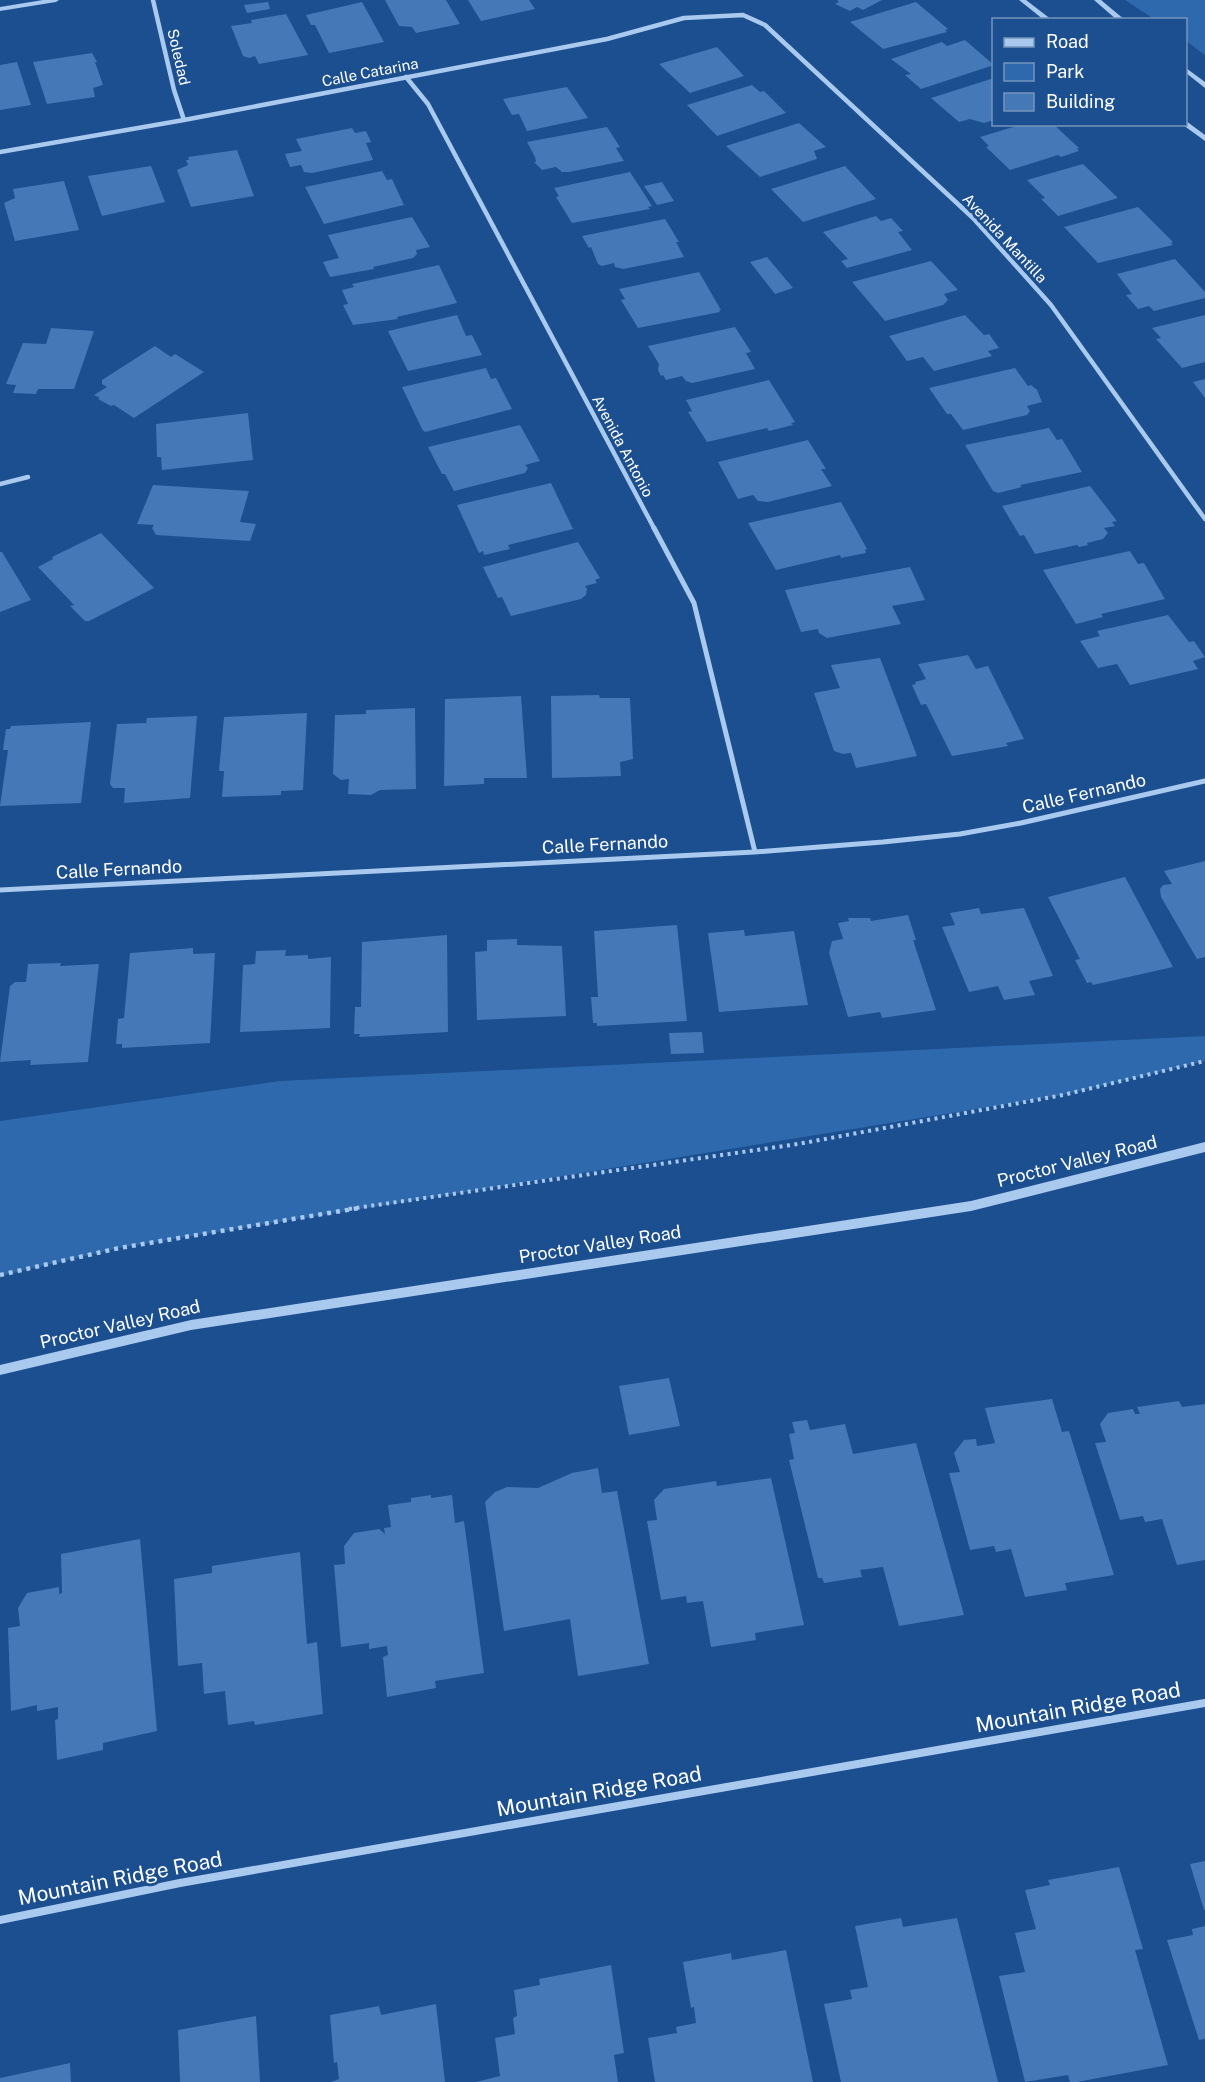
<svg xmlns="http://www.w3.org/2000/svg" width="1205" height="2082" viewBox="0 0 1205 2082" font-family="'Public Sans',sans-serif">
<rect width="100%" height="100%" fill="#1b4f8f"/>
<path fill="#2e69ad" d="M1125,0H1205V55L1186,41V20L1154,19Z
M1205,1036V1061L1063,1095L119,1248L0,1276V1121L280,1081Z"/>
<path fill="#4478b7" d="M385,0H446L460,24L416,33L412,27L399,26Z
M468,0H529L535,9L481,21Z
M837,0H882L863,10L857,7L850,11L835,4L839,2Z
M268,2L270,9L247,13L244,5Z
M362,2L384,42L329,53L315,25H311L306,15Z
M916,2L948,29L945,30L947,32L883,49L850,22Z
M286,14L308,55L259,64L255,56L249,58L243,56L231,26L252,23L251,20Z
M965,40L994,65L921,89L905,75L911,74L891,59L942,42L947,46Z
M717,47L744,76L690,93L659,64Z
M92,53L97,62H95L103,85L93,88L95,97L47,104L33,62Z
M17,62L31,105L0,110V65Z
M994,78V120L984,123L970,119L959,122L931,98Z
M752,85L760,92L764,91L786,113L717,136L687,105Z
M567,87L588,118L527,131L519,114L512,115L503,99Z
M799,123L826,147L814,151L817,159L760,177L726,146Z
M1023,124H1053L1079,148L1077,149L1079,151L1061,157L1058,155L1010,170L986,147L989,146L980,137Z
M607,127L620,147L616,148L624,161L569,172H562L556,167L542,170L534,162H536L535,157L527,142Z
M352,128L355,133L366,131L371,142L366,143L373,160L312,173L304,172L301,165L290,167L285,154L302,151L296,139Z
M237,150L254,196L191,207L177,170L188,165L186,160H189L188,157Z
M1083,164L1118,198L1058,216L1041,199L1045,198L1027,180Z
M151,166L165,202L102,216L88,176Z
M845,166L876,199L803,222L771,189Z
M382,171L387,180L392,179L404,205L324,224L305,187Z
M630,172L652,206L648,207L650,209L572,223L556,197L559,196L554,188Z
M64,181L79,230L15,241L4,203L15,198L13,189Z
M662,182L674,201L657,205L644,186Z
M1138,207L1173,242L1171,243L1173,245L1098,263L1064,227Z
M876,216L881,221L891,218L903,231L898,232L912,250L847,268L841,261L848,259L823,232Z
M412,217L430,247L416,250L417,254L413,258L373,267L374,269L330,277L323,262L339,258L328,235Z
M665,219L679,242H676L684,257L623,269L615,267L614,263L602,266L598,264L591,247L589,248L582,236Z
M767,257L793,288L775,294L750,262Z
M1175,259L1205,292V298L1154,311L1149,306L1138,309L1126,295L1132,294L1117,274Z
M931,261L958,290L944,294L948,300L943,305L885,321L852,282Z
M439,265L457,303L414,313L397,317L398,319L353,325L343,305L348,304L342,290L354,287L352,284Z
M699,272L721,310H719L720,312L638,328L621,300L625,299L619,289Z
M457,315L466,336L472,335L482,355L408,371L388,331Z
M965,315L984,335L989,334L999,348L988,351L992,356L934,371L923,357L907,361L889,336Z
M1205,315V362L1182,368L1156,339L1161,338L1152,328Z
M735,327L751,352L746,353L755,369L692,383L686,381L682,376L666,380L663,375L661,376L658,370L659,364L648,346Z
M51,328L94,331L74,389H38L36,394L13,393L16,385L6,384L23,343L46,344Z
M155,346L171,357L175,354L204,372L134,418L114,405L111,406L98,399L100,398L94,395L107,387L102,384V380Z
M486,368L491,379L496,378L512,409L425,432L422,429L402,387Z
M1015,368L1028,386L1031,385L1037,390L1042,402L1027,406L1030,411L1027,415L963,430L951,414H947L929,388Z
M1205,379V398L1193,382Z
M769,380L795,422L791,423L793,425L769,431L767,428L707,442L688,412L692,411L686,400Z
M248,413L253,460L162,470L161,457H157L156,424Z
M520,425L540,461L525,465L528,468L525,473L454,491L445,474H442L428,447Z
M1049,428L1057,440L1062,439L1082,472L1020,485L1022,487L998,493L993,491L965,445Z
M808,440L826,469H821L832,486L768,502L758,501L753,495L738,499L718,462Z
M551,483L573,529L508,545L510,549L484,555L483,551L479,553L457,505Z
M153,485L249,491L240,522L256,524L250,541L156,535L152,528L154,525L137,524Z
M1090,486L1117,521L1112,522L1115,526L1104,528L1108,533L1103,539L1087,543L1088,545L1079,547L1077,545L1035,554L1024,535L1020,536L1002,506Z
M841,502L867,549L865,550L866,553L841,558L840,555L776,570L748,523Z
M101,533L154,588L89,621H85L70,606L74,605L38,567L53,559L52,557Z
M578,542L600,578L595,580L597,583L585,586L587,589L586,595L581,599L511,616L502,597L498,598L483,567Z
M1130,551L1138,564L1144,563L1165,599L1101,614L1103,617L1076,624L1043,570Z
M0,552H2L31,600L0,612Z
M910,567L925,600L892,606L901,624L827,638L819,633L818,629L801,632L785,590Z
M1168,615L1189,642L1194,641L1205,657L1193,661L1198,669L1130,685L1117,664L1098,668L1080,641L1100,636L1097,631Z
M968,655L976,669L988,666L1024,739L1006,743L1008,746L952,756L926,704L921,705L912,685L916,684L915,682L926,679L918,664Z
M880,658L917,756L856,768L851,753L843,754L834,751L814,693L840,688L831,665Z
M599,695L600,698H630L633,759L620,762L621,776L552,778L551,696Z
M521,696L527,778H484V784L444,786L445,699Z
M415,708L416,789L380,790L371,795L348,794L349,779L341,780L333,774L335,715L366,714V710Z
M307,713L303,790L281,791V795L222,797L224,771H219L224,717Z
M197,716L190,798L124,803L125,788H113L110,784L117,724L146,723L147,718Z
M91,722L81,803L0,806L8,750H3L6,729H10L11,726Z
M1205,861V957L1197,959L1161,897L1160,889L1163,885L1172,884L1164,871Z
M1125,877L1173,967L1093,985L1091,982L1087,983L1075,960L1080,959L1048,897Z
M979,908L981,914L1024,908L1053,976L1029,981L1035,995L1004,1000L998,986L969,992L942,927L955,925L950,913Z
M908,915L916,940H913L936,1010L882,1018L880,1012L848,1017L829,953L832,941L843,939L838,923L849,921L848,918H870L871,921Z
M677,925L687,1021L597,1026V1023H593L591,997H598L594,931Z
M744,930L745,936L794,931L808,1005L719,1012L708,933Z
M447,935L448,1032L359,1037L360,1034H354L355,1007H361L362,942Z
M517,939V945L562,946L566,1016L477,1020L475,952L487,951V940Z
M193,948V954L215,953L210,1043L122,1048V1044H116L118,1019L124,1018L130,953Z
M286,950L285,956L308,955V959L331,957L330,1028L240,1032L243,965L255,964L256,951Z
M61,963L60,966L99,964L88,1062L30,1065L31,1060L0,1062L10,986L15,982H26L28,964Z
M702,1032L704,1053L671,1054L669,1033Z
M669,1378L680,1426L629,1435L619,1386Z
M1052,1399L1062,1432L1069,1431L1114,1575L1065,1583L1067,1590L1025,1597L1011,1549L996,1552L994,1546L970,1550L949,1473L960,1472L954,1453L964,1440L976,1439L977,1446L995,1443L985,1408Z
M1179,1401L1182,1407L1205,1404V1560L1177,1565L1162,1519L1145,1522L1143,1516L1120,1520L1095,1443L1106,1442L1100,1424L1108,1413L1133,1409L1135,1414H1140L1137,1407Z
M807,1420L810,1430L845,1424L853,1454L916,1443L964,1615L899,1626L883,1567L860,1570L862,1577L824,1583L822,1578H818L789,1460L794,1459L789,1434L795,1433L792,1422Z
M598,1468L602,1493L617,1491L649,1664L578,1676L570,1619L504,1631L485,1502L495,1492L507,1487L538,1488L572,1473Z
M771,1478L804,1625L755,1633L756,1640L711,1647L703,1601L687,1603L686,1596L661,1600L647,1521L657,1520L654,1500L664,1489L716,1481L717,1486Z
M431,1495V1498L452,1495L455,1523L464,1521L484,1673L435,1681L436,1688L387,1697L383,1657L388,1655L387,1646L369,1649V1643L341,1647L334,1565L345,1564L344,1546L354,1533L379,1529L385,1534L384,1528L391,1527L388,1505L411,1502V1498Z
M140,1539L157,1731L103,1743V1750L57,1760L55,1720L58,1719V1707L37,1711V1705L11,1711L8,1628L20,1626L18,1608L27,1593L59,1587V1594L62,1593L61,1554Z
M300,1552L307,1644L317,1642L323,1714L255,1725L254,1721L228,1725L225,1691L204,1694L202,1663L178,1666L174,1579L212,1573V1566Z
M1205,1861V1910H1204L1190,1864Z
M1119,1867L1143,1949L1135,1950L1168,2065L1077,2082H1070L1068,2075L1025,2082L999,1976L1025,1972L1015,1933L1036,1929L1025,1890L1050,1885L1048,1880Z
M901,1918L903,1927L957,1918L998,2082H841L824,2004L852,1999L850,1990L868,1987L855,1926Z
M1205,1926V2039L1199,2040L1167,1940L1193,1935L1192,1929Z
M786,1950L813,2082H655L648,2038L677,2033L676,2027L696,2023L694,2007L691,2008L683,1962L731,1953L732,1960Z
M611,1965L624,2053L614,2055L618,2082H476L500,2076L495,2038L515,2034L513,2018L517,2016L514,1990L540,1985L539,1979Z
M436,2004L445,2082H331L339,2079L337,2062L334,2063L330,2015L379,2006L381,2015Z
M256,2016L260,2082H180L178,2030Z
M70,2063L71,2082H0V2078Z"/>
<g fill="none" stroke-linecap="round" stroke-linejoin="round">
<path stroke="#a9c9ee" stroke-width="4" stroke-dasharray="3 4.5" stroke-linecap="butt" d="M349,1209L798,1144L1063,1095L1205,1061"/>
<path stroke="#a9c9ee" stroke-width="4.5" stroke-dasharray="4 5" stroke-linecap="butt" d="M0,1275L119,1248L359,1208"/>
<path stroke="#a9c9ee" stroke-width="4.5" d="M153,0L174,90L184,120
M406,77L428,104L655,530
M0,152L184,120L607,39L684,18L743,15L765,25L973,218L1051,305L1205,519
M0,484L28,477"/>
<path stroke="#a9c9ee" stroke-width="5" d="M654,528L694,603L755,852
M0,890L755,852L883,842L960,834L1021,823L1205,781"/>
<path stroke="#a9c9ee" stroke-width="8" d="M0,1920L180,1883L1205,1703"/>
<path fill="#a9c9ee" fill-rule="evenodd" d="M43,0H59L56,2L0,11V7Z
M1019,0H1026L1052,20H1044Z
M1094,0H1101L1125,20H1117Z
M1186,68L1205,82V88L1186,73Z
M1186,121L1205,135V141L1183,125L1186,124Z
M1205,1142V1152L971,1211L191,1330L0,1375V1365L191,1320L971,1201Z"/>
</g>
<g text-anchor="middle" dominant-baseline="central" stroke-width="6" stroke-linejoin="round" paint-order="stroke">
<g font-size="15" fill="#fff" stroke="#1b4f8f">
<text transform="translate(179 57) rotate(77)">Soledad</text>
<text transform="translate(370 72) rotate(-11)">Calle Catarina</text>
<text transform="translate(1005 238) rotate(47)">Avenida Mantilla</text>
<text transform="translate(623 446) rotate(62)">Avenida Antonio</text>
</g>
<g font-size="18" fill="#fff" stroke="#1b4f8f">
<text transform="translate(1084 793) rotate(-13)">Calle Fernando</text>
<text transform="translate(605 844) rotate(-3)">Calle Fernando</text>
<text transform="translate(119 869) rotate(-3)">Calle Fernando</text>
<text transform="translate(1077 1161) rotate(-14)">Proctor Valley Road</text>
<text transform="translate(600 1244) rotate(-9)">Proctor Valley Road</text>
<text transform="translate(120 1324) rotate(-13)">Proctor Valley Road</text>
</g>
<g font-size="21" fill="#fff" stroke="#1b4f8f">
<text transform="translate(1078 1707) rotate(-10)">Mountain Ridge Road</text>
<text transform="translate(599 1791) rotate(-10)">Mountain Ridge Road</text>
<text transform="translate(120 1878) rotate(-11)">Mountain Ridge Road</text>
</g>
</g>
<rect x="992" y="18" width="195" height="108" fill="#1b4f8f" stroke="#7695bc" stroke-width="1.5"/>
<rect x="1004" y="38" width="30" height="9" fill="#a9c9ee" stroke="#7695bc" stroke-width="1.5"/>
<text x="1046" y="48" font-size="18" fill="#ffffff">Road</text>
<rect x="1004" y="63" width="30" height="18" fill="#2e69ad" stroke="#7695bc" stroke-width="1.5"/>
<text x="1046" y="78" font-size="18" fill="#ffffff">Park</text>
<rect x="1004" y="93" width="30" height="18" fill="#4478b7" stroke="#7695bc" stroke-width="1.5"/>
<text x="1046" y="108" font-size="18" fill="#ffffff">Building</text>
</svg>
